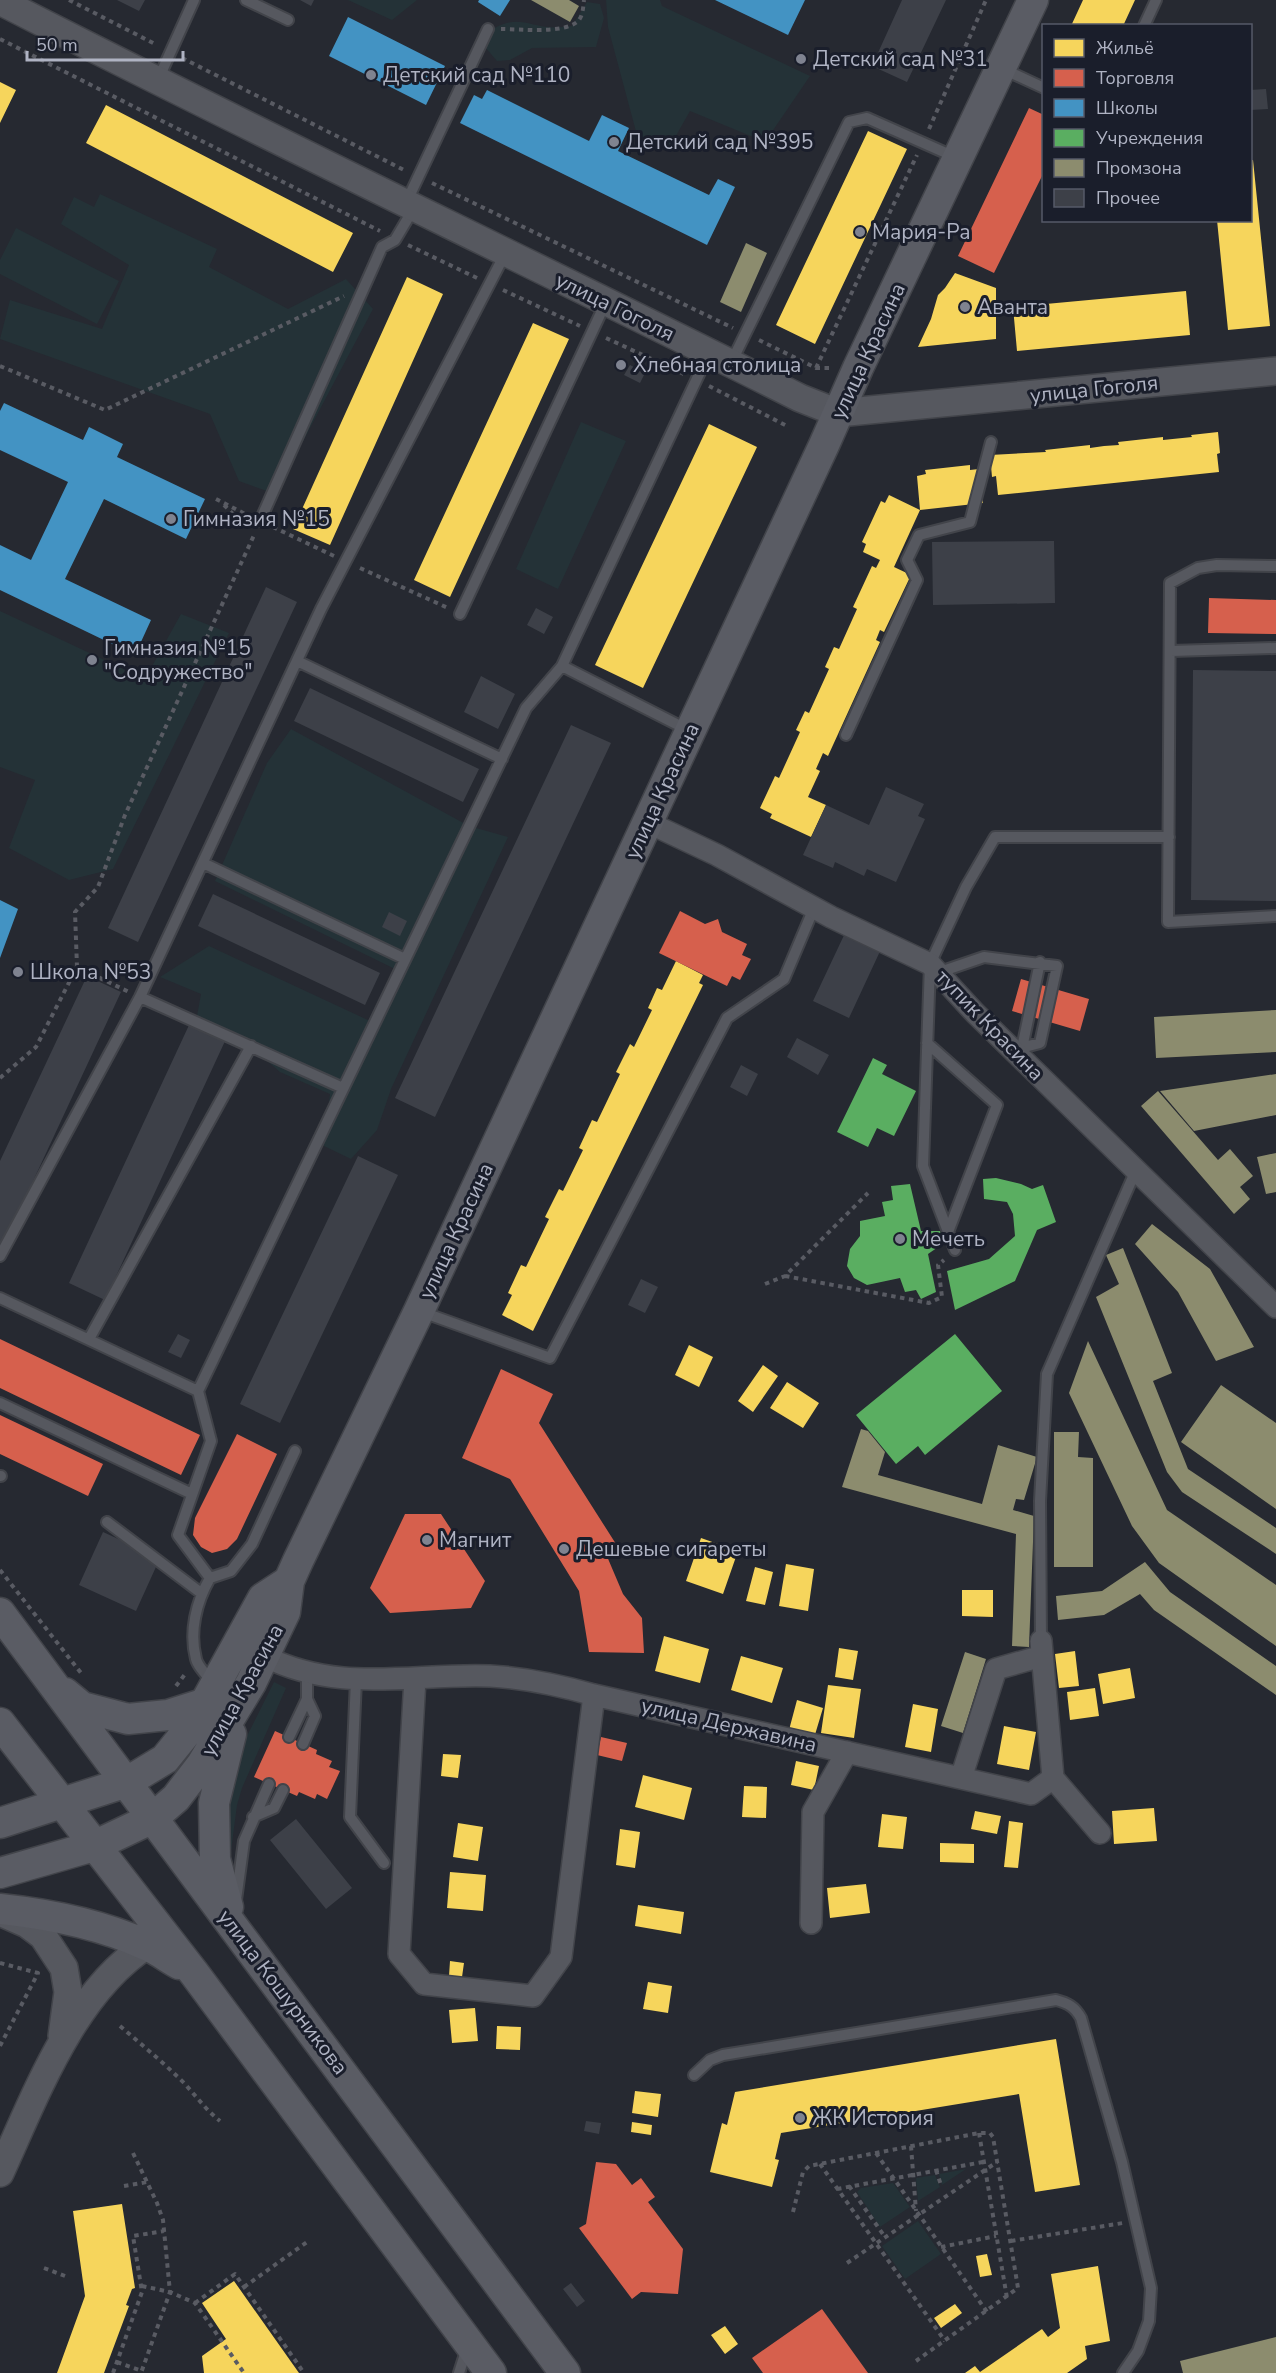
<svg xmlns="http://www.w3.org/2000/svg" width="1276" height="2373" viewBox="0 0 1276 2373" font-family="'Nunito Sans',sans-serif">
<rect width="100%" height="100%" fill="#262931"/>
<path fill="#243237" d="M348,0H417L392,20Z
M606,0H660L662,6L810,76L765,142L690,111L669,148L638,139L608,27Z
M587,2L600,4L604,18L596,47L532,48L510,60L497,61L485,47L491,30C515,16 522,23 547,27C555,28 564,27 572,26Z
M100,194L217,249L209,267L288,309L346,279L373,309L275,494L239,481L210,414L0,339L10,300L102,329L129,265L61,224L74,197L94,207Z
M16,228L119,281L97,324L0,274V260Z
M581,422L626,441L558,589L516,569Z
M0,611L145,679L181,614L229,633L113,869L69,880L9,848L35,780L0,767Z
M291,729L469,826L508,837L391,1089L377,1130L351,1159L324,1146L330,1094L280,1072L244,1041L197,1016L201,994L160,977L209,946L370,1021L397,970L215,881L267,763Z
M274,1682L286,1688L242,1788L237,1805L231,1851L228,1835L226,1795L240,1750Z
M966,2169L942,2185L939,2174Z
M935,2175L940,2187L918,2201L916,2178Z
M893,2183L910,2207L880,2227L857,2192L861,2188Z
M918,2221L941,2254L905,2279L882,2246Z"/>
<path fill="#f6d55c" d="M1083,0H1135L1123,26H1071Z
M0,82L16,90L0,123Z
M106,105L353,233L333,272L86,143Z
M868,131L907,149L815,344L776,325Z
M1250,160H1253L1270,326L1228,330L1217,220H1250Z
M955,273L996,288V339L918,347L931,319L938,295L945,288Z
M407,277L443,294L330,545L293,529Z
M1186,291L1190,335L1017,351L1013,307Z
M533,323L569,339L450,597L414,580Z
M709,424L757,447L643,688L595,665Z
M1218,432L1220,453L1217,454L1219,472L998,495L996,476L992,477L990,455L1046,452L1045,450L1090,445V448L1104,446L1119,445L1118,442L1163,437V440L1192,437L1191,435Z
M970,465V470L979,469L983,503L920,510L894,567L911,575L884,632L880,630L876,640L880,642L828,756L823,753L816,769L820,771L808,797L826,805L811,837L770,818L772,814L760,808L775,776L779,778L800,732L796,730L805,711L809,713L829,669L825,667L834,647L839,649L857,609L853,607L872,566L876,568L880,560L863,552L866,544L862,542L881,501L885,503L889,495L920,510L917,476L926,474L925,470Z
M676,961L703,975L699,983L703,985L533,1331L502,1315L512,1295L508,1293L521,1265L526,1267L549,1219L545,1217L559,1189L563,1191L583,1150L579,1148L592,1120L597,1122L620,1074L616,1072L630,1044L634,1047L652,1010L648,1008L657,988L662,990Z
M689,1345L713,1357L699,1387L675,1375Z
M763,1365L778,1376L753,1412L738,1401Z
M787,1382L819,1403L803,1428L770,1408Z
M701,1538L738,1551L723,1594L686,1581Z
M786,1564L814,1569L808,1611L779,1606Z
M755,1567L773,1572L765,1605L746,1601Z
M962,1590H993V1617L962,1616Z
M664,1636L709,1649L700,1683L655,1671Z
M839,1648L858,1651L853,1680L835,1677Z
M1075,1651L1079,1686L1059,1688L1055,1654Z
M741,1656L783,1668L772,1703L731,1690Z
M1130,1668L1135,1698L1103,1704L1098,1674Z
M828,1685L861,1689L854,1738L821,1733Z
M1095,1688L1099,1716L1070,1720L1067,1692Z
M797,1700L823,1708L814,1738L789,1730Z
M913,1704L938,1709L931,1752L905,1747Z
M1004,1726L1036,1732L1029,1770L997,1764Z
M443,1754L461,1755L458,1778L441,1776Z
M796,1761L819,1766L814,1790L791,1785Z
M643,1775L692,1788L684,1820L635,1807Z
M744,1786L767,1787L766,1818L742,1817Z
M1154,1808L1157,1841L1114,1844L1112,1811Z
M975,1811L1001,1816L997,1834L971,1829Z
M882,1814L907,1817L903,1849L878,1847Z
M1009,1821L1023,1823L1018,1868L1004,1867Z
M458,1823L483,1827L478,1861L453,1857Z
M620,1829L640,1832L635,1868L616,1865Z
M940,1843L974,1844V1863L940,1862Z
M450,1872L486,1875L483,1911L447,1908Z
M866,1884L870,1913L830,1918L827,1888Z
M638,1905L684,1912L681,1934L635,1926Z
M450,1961L464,1963L462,1977L449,1976Z
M648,1982L672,1986L668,2013L643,2009Z
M475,2008L478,2041L452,2043L449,2010Z
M497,2026L521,2027L520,2050L496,2049Z
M1056,2039L1080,2185L1035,2192L1019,2094L781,2133L775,2159L779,2160L772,2187L710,2172L722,2123L727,2125L735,2092Z
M635,2091L661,2094L658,2117L632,2113Z
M632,2122L652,2125L651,2135L631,2132Z
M122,2204L135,2288L132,2289L126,2305L129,2306L104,2373H57L85,2296L73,2211Z
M987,2254L992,2275L980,2277L976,2256Z
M1098,2266L1110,2341L1085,2346L1087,2359L1067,2373H965L975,2366L980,2372L1042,2329L1048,2337L1060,2328L1051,2274Z
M234,2281L299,2373H204L202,2356L226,2339L202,2303Z
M955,2304L962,2313L941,2328L934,2318Z
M725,2326L738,2344L725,2354L711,2335Z"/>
<path fill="#d6604d" d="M1029,108L1044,115V172L994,273L958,256Z
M1209,598L1276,600V634L1208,633Z
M680,911L705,924L718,919L722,932L747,944L742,955L751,959L740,980L732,976L727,986L659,953Z
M1021,979L1089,999L1080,1031L1012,1011Z
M0,1339L200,1435L181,1475L0,1388Z
M501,1369L553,1394L539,1423L616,1544L606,1554L623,1594L642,1618L644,1653L589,1652L579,1591L510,1479L462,1458Z
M0,1415L103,1464L88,1496L0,1454Z
M237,1434L277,1454L237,1539L227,1549L212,1553L201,1547L193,1535L195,1518Z
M405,1514H441L485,1581L471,1608L390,1613L370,1588Z
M275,1731L317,1750L316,1754L332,1761L329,1767L340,1771L327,1799L317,1794L315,1799L299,1792L297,1796L254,1777Z
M601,1737L627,1743L622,1761L597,1755Z
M596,2162L616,2164L632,2185L641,2178L655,2197L648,2202L683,2249L678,2294L641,2292L632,2299L579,2228L586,2224Z
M822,2309L868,2373H763L752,2358Z"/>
<path fill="#4393c3" d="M479,0H510L500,16L478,2Z
M715,0H805L788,35Z
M348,17L445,66L426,105L329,56Z
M487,90L589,141L602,115L629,128L618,151L709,195L718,179L735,187L707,245L460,123L474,95L482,99Z
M4,403L83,440L89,427L123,444L117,457L205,499L186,539L104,499L65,579L151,620L135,655L0,590V545L31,560L68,482L0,450V411Z
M0,900L18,909L0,958Z"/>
<path fill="#5aae61" d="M873,1058L887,1065L882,1074L916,1091L894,1136L877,1128L868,1147L837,1132Z
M996,1178L1021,1184L1032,1189L1043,1185L1056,1222L1037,1230L1015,1281L955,1310L947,1271L989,1259L1015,1236L1013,1214L1007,1202L984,1199L983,1179Z
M910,1184L921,1231H940L944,1243L928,1254L936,1292L921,1299L916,1290L905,1292L900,1278L867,1285L854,1278L847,1266L850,1249L860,1236V1221L885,1216L882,1202L893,1200L891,1186Z
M955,1334L1002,1391L925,1455L918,1446L896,1464L856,1415Z"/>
<path fill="#8c8c6e" d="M531,0H569L579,6L570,22Z
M746,243L767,253L741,312L720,302Z
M1276,1010V1052L1156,1058L1154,1017Z
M1276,1074V1115L1194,1131L1160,1091Z
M1158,1091L1218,1160L1230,1149L1253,1176L1240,1187L1250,1199L1234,1214L1141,1106Z
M1276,1153V1192L1266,1194L1257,1157Z
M1152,1224L1210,1269L1254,1347L1216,1361L1178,1292L1135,1244Z
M1123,1248L1172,1373L1153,1381L1188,1469L1276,1528V1554L1182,1492L1167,1472L1096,1297L1119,1284L1106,1255Z
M1088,1341L1167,1510L1276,1585V1646L1159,1563L1132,1526L1069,1393Z
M1221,1385L1276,1423V1509L1181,1442Z
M861,1429L868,1431L885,1452L878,1475L982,1504L998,1445L1037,1457L1024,1500L1016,1499L1013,1510L1034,1516L1029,1647L1012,1646L1016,1534L842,1487Z
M1054,1432H1079L1078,1457L1093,1458V1567H1054Z
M1145,1562L1170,1592L1276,1666V1695L1154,1610L1140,1594L1104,1615L1058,1620L1056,1596L1102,1591Z
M965,1652L986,1659L963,1733L941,1726Z
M1276,2337V2373H1183L1180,2361Z"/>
<path fill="#3d4048" d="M117,0H145L139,11Z
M300,0H314L311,6Z
M902,0H946L907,82L872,66Z
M1266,89L1268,109L1250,110V90Z
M630,365L645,373L640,383L624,375Z
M1054,541L1055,603L933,605L932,542Z
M266,587L297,602L138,942L108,928Z
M536,608L553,617L544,634L527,625Z
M1193,670L1276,671V901L1191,900Z
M481,676L515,694L498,729L464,712Z
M310,688L479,769L463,802L294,721Z
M571,725L611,743L435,1117L395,1098Z
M886,787L924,804L918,816L925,819L896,882L867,869L864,876L835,862L833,868L803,855L826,805L869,825Z
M213,894L380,973L365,1005L198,926Z
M389,912L407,921L400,936L382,927Z
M846,931L882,947L849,1018L813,1001Z
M87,976L121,992L0,1252V1161Z
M190,1023L226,1039L105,1300L69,1283Z
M797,1038L829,1055L818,1075L787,1057Z
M741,1065L758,1074L747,1096L730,1087Z
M358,1156L398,1175L280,1423L240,1404Z
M641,1279L658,1287L645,1313L628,1305Z
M178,1334L190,1340L181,1358L168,1352Z
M103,1532L160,1558L136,1611L79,1585Z
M296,1819L352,1888L326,1909L270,1840Z
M586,2121L601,2123L599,2134L584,2131Z
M571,2283L585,2301L577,2307L563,2289Z"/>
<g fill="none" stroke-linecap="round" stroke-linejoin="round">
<g stroke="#42444a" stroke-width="14">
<path id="service" d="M246,0L288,20
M1144,26L1156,0
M1003,69L1044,88
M157,82L194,0
M406,203L488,29
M731,363L849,122L867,118L955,157
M260,521L382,247L395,240L414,208
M1276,566L1217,565L1198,568L1170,583L1168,922L1276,916
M460,614L606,302
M1171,651L1276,648
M297,661L502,759
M562,666L690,731
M846,735L917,580L907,560L919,535L970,522L991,442
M203,863L405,959
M940,972L984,957L1057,966L1040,1043L1013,1050
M140,997L343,1088
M927,1043L997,1105L948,1232
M1022,1048L1040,962
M955,1250L923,1166L930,964L966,887L995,837H1169
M0,1256L140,997L321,609L505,254
M0,1298L198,1391L526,708L562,666L709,353
M422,1312L550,1358L727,1018L784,979L814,908
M89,1339L251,1046
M198,1391L211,1441L178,1535L210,1578C196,1602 189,1632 196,1659C198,1667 207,1676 213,1682
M0,1403L192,1494
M0,1476H1
M107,1522L201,1593
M210,1578L231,1571L252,1544L295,1451
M1041,1641L1040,1501L1047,1374L1136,1170
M356,1680L350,1817L384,1863
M289,1737L307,1699V1672
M303,1744L315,1716L307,1699
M253,1817L274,1808L283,1790
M236,1900L244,1841L269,1784
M694,2075L710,2060L723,2055L1056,2000C1068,2003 1075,2007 1081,2018L1122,2162L1151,2288L1149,2321L1138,2351L1123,2373
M459,2373L467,2348"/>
</g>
<g stroke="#42444a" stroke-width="24">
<path id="minor" d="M647,822L717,855L831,917L930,964L975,1013L1276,1307
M264,1656C339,1694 411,1673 490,1676C527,1678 559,1685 594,1695L1031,1794L1053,1778L1041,1641
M415,1679L399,1954L424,1984L533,1996L561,1957L594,1695
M961,1778L996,1669L1042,1656
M1053,1778L1100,1833
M811,1923L813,1812L847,1752"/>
</g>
<g stroke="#42444a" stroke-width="30">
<path id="tertiary" d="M0,1C265,137 534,264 800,398L838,413L1276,371
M2,1913L27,1924L43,1936L64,1968L68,1992L62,2036
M0,2173C35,2097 73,1992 147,1945"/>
</g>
<g stroke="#42444a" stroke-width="33">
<path id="secondary" d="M0,1613L565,2373
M65,1693L82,1707L128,1719L168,1715L206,1703
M0,1723L194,1973L491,2373
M0,1823L127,1782L165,1759L194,1723L263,1598L289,1581
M0,1873L94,1846L153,1818L176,1798L202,1764L251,1683L285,1612L289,1581L298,1561L419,1311L824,445L858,368L1033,0
M228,1907L215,1859L214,1803L231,1734
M0,1909C48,1914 102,1925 146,1945C158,1950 168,1958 179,1964"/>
</g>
<path stroke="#595b63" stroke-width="4" stroke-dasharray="4.5 4.5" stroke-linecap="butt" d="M69,0L157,45
M501,29C519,29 562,34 577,22C583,17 583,8 584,0
M0,39L380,231
M182,58L406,171
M929,129L986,0
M432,183L733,328
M408,245L477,278
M503,290L580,326
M606,338L684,374
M759,340L816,368H832
M0,366L105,410L344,296
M816,368L917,155
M709,386L787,426
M216,499L247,515
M224,505L242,523L248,525
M273,527L334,556
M360,568L448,608
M77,967L75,912L98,887L125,815L255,533
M0,1078L36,1047L77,967L129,992
M785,1276L929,1303L942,1297L938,1265L944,1260
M765,1284L785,1276L868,1193
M0,1570L81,1673
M176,1686L186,1673
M0,1963L38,1973L0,2046
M120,2026C142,2045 164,2063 184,2083C196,2096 206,2110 220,2121
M979,2133L1007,2298
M911,2146L916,2211
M133,2153L157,2203L163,2220L170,2292L141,2373
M876,2153L987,2312
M820,2164L945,2341
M936,2170L941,2185
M124,2186L147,2182
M849,2186L885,2237
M837,2189L983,2162
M793,2212L803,2172L809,2166L979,2133H990L993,2137L1018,2288L916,2361
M1011,2241L1123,2223
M941,2247L996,2236
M847,2263L997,2162
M44,2268L65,2276
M142,2286L170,2292L195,2303L244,2373
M244,2287L307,2242
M195,2303L235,2274L304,2373
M117,2362L142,2371
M113,2373L142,2292L133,2236L164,2231"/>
<use href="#service" stroke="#56585f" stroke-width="10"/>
<use href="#minor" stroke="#56585f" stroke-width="21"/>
<use href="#tertiary" stroke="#56585f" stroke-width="27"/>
<use href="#secondary" stroke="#5a5c64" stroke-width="30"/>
</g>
<g fill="#7f8390" stroke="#1a1e2b" stroke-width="2">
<circle cx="801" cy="59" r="6"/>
<circle cx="371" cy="75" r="6"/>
<circle cx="614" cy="142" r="6"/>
<circle cx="860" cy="232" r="6"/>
<circle cx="965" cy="307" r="6"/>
<circle cx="621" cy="365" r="6"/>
<circle cx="171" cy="519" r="6"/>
<circle cx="92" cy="660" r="6"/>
<circle cx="18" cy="972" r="6"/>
<circle cx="900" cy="1239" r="6"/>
<circle cx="427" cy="1540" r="6"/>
<circle cx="564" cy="1549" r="6"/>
<circle cx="800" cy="2118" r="6"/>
</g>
<g text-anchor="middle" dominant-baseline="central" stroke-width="6" stroke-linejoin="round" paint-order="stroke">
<g font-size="21" fill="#afb3c3" stroke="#1a1e2b" text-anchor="start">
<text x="813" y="59">Детский сад №31</text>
<text x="383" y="75">Детский сад №110</text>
<text x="626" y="142">Детский сад №395</text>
<text x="872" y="232">Мария-Ра</text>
<text x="977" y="307">Аванта</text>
<text x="633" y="365">Хлебная столица</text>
<text x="183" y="519">Гимназия №15</text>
<text x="104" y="648">Гимназия №15<tspan x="104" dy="24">"Содружество"</tspan></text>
<text x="30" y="972">Школа №53</text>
<text x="912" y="1239">Мечеть</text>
<text x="439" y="1540">Магнит</text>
<text x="576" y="1549">Дешевые сигареты</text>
<text x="812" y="2118">ЖК История</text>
</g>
<g font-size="21" fill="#afb3c3" stroke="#1a1e2b">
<text transform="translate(615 307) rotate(26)">улица Гоголя</text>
<text transform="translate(868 351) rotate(-65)">улица Красина</text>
<text transform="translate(1094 389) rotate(-6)">улица Гоголя</text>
<text transform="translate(662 791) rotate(-65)">улица Красина</text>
<text transform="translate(990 1025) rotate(46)">тупик Красина</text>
<text transform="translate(456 1231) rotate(-65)">улица Красина</text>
<text transform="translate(242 1690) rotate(-61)">улица Красина</text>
<text transform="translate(729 1725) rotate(13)">улица Державина</text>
<text transform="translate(283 1992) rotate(53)">улица Кошурникова</text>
</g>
</g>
<rect x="1042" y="24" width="210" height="198" fill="#1a1e2b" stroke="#565a68" stroke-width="1.5"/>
<rect x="1054" y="39" width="30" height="18" fill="#f6d55c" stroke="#565a68" stroke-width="1.5"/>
<text x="1096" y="54" font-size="18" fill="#afb3c3">Жильё</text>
<rect x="1054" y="69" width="30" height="18" fill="#d6604d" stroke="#565a68" stroke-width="1.5"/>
<text x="1096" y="84" font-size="18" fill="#afb3c3">Торговля</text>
<rect x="1054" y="99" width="30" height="18" fill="#4393c3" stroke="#565a68" stroke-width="1.5"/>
<text x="1096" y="114" font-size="18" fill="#afb3c3">Школы</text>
<rect x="1054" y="129" width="30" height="18" fill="#5aae61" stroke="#565a68" stroke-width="1.5"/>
<text x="1096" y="144" font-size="18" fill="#afb3c3">Учреждения</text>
<rect x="1054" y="159" width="30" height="18" fill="#8c8c6e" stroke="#565a68" stroke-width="1.5"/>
<text x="1096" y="174" font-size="18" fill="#afb3c3">Промзона</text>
<rect x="1054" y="189" width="30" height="18" fill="#3d4048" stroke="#565a68" stroke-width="1.5"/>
<text x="1096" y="204" font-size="18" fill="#afb3c3">Прочее</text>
<path d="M27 51v9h156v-9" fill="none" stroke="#afb3c3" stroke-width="3"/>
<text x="36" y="51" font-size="18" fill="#afb3c3" stroke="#1a1e2b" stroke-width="4.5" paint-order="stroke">50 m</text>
</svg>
